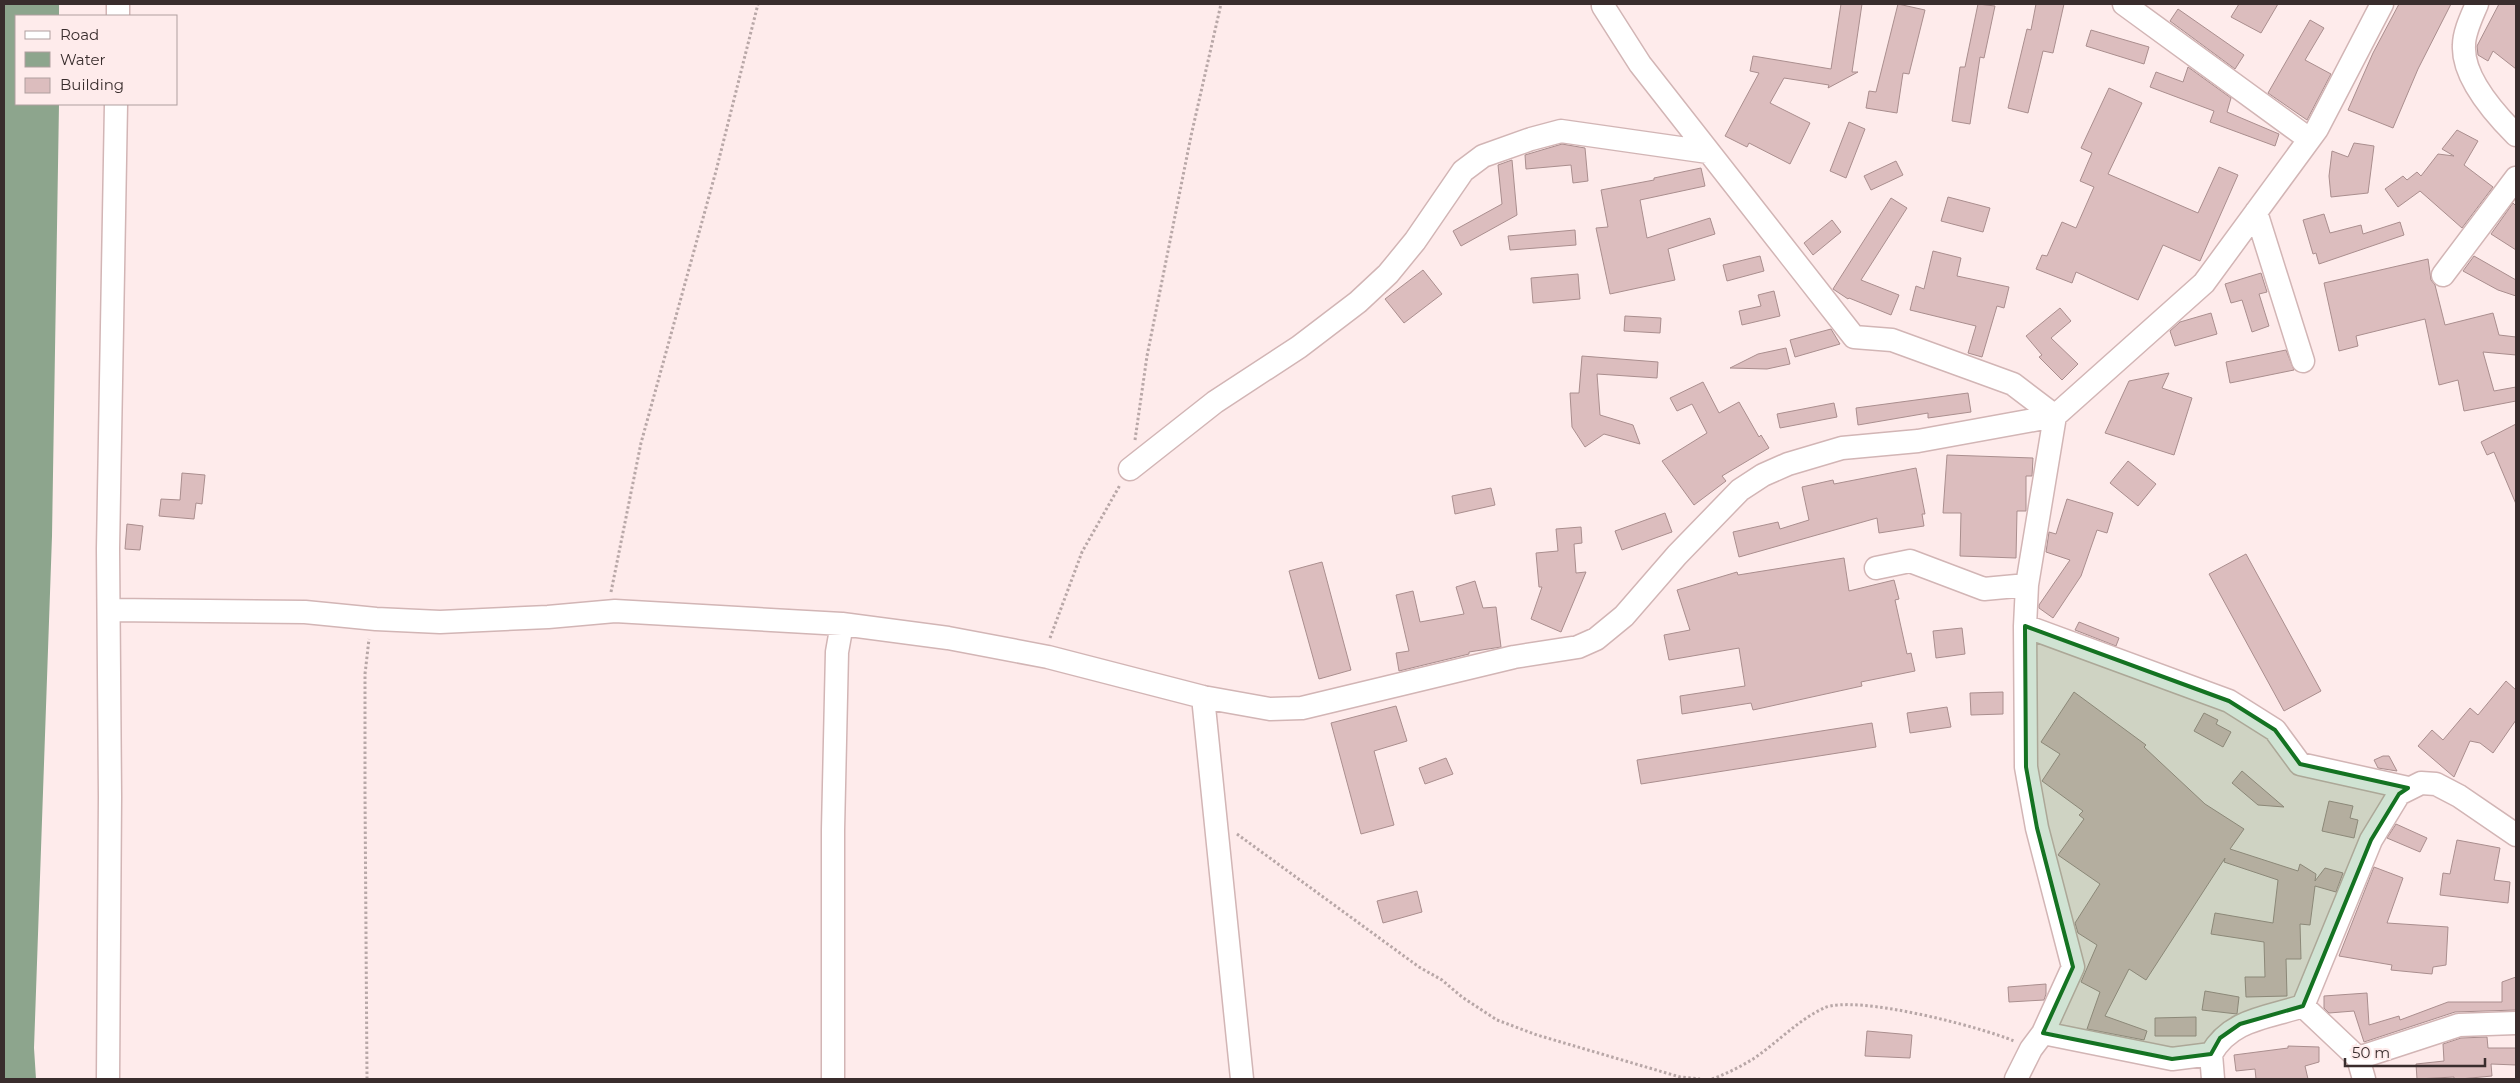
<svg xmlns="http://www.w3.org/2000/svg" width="2520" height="1083" viewBox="0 0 2520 1083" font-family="Montserrat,sans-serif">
<rect width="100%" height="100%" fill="#feebeb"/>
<path fill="#8da58d" d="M4,4H59V16H16V104H59L52,536L34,1048L36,1079H4Z"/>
<path fill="#dcbdbe" stroke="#aa8e8e" d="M1841,4H1862L1852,72H1858L1828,88L1829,85L1784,78L1770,103L1810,123L1790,164L1749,143L1747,147L1725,136L1759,73L1750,71L1753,56L1831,69Z
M1898,4L1925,10L1909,74L1903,73L1897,113L1866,108L1869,91L1876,92Z
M1978,4L1995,6L1984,58L1980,57L1970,124L1952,121L1960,67H1965Z
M2036,4H2064L2053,53L2043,51L2028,113L2008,108L2027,29L2031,30Z
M2239,4H2278L2261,33L2231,17Z
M2399,4H2451L2418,69L2393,128L2348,110L2373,53Z
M2499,4H2516V69L2493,51L2488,61L2478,55L2477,46Z
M2178,9L2244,55L2235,69L2170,21Z
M2310,20L2324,28L2305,60L2331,74L2307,120L2268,93Z
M2091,30L2149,47L2144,64L2086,46Z
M2188,67L2231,98L2227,112L2279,134L2275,146L2210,122L2214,111L2150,87L2156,72L2183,82Z
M2109,88L2142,103L2108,174L2198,213L2219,167L2238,175L2200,261L2163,245L2138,300L2076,272L2072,283L2036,269L2042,255L2047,256L2062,222L2076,228L2094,187L2080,181L2092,153L2081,148Z
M1849,122L1865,129L1846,178L1830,171Z
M2457,130L2478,141L2464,165L2493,187L2462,228L2420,191L2398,207L2385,189L2403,176L2407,180L2417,172L2421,176L2438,154L2454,156L2442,149Z
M2354,143L2374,146L2368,193L2331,197L2329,176L2332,151L2348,157Z
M1562,144L1585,148L1588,181L1573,183L1571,165L1526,169L1525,155Z
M1512,160L1517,215L1461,246L1453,231L1502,204L1498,165Z
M1896,161L1903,175L1871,190L1864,176Z
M1701,168L1705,186L1640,200L1647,238L1710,218L1715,234L1668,249L1675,280L1610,294L1596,228L1608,227L1601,190L1654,180V178Z
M1948,197L1990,208L1983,232L1941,221Z
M1891,198L1907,208L1861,280L1899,295L1891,315L1849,298L1848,299L1833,289Z
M2513,203L2516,206V250L2491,234Z
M2324,214L2330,233L2361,225L2363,234L2400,222L2404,235L2319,264L2316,253L2313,254L2303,220Z
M1832,220L1841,232L1813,255L1804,243Z
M1575,230L1576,245L1510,250L1508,236Z
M1933,251L1961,258L1957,276L2009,287L2004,308L1997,306L1982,357L1968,353L1976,326L1910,310L1916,286L1924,289Z
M1760,256L1764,271L1727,281L1723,265Z
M2474,256L2516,280V296L2498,290L2463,271Z
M2428,259L2431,280L2435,285L2445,325L2493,313L2499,335L2516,337V355L2483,352L2494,391L2516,387V401L2464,411L2458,380L2439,385L2425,319L2356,336L2358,346L2339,351L2324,283Z
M1423,270L1442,294L1404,323L1385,299Z
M2261,273L2267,292L2259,294L2269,326L2252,332L2242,300L2231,303L2225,284Z
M1578,274L1580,299L1533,303L1531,278Z
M1774,291L1780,316L1742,325L1739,311L1761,306L1758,295Z
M2060,308L2071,321L2051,338L2078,364L2062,380L2039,357L2042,355L2026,336Z
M2211,313L2217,334L2175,346L2170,331L2180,322Z
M1625,316L1661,318L1660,333L1624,331Z
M1831,329L1840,344L1795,357L1790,340Z
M1786,348L1790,364L1767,369L1730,368L1758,354Z
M2286,350L2294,370L2230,383L2226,362Z
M1582,356L1658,362L1657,378L1597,374L1600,415L1633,425L1640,444L1604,434L1585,447L1572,427L1570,393H1579Z
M2169,373L2162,388L2192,398L2174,455L2105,433L2129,381Z
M1703,382L1719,413L1739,402L1759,437L1761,435L1769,448L1722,476L1726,481L1694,505L1662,461L1707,433L1692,404L1677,411L1670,398Z
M1968,393L1971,412L1928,418V413L1858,425L1856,408Z
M1834,403L1837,417L1780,428L1777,414Z
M2516,424V504L2494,452L2487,455L2481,442Z
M1947,455L2033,458L2032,476H2026V511H2017L2016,558L1960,556L1961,513H1943Z
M2128,461L2156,484L2138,506L2110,483Z
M1916,468L1925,514H1922L1924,526L1879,533L1877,518L1739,557L1733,532L1778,522L1780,529L1809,520L1802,487L1833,480L1834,484Z
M182,473L205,475L202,504L196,503L194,519L159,516L161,499L180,500Z
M1491,488L1495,505L1455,514L1452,496Z
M2067,499L2113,513L2107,533L2097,530L2081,576L2053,618L2039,608V605L2070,560L2046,552L2049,532L2056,534Z
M1665,513L1672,532L1622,550L1615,531Z
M127,524L143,526L140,550L125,549Z
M1581,527L1582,543L1574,544L1576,573L1586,572L1561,632L1531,619L1542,587H1539L1536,553L1558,551L1556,529Z
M2246,554L2321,691L2284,711L2209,574Z
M1844,558L1849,591L1894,580L1899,599L1895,600L1907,654L1911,653L1915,671L1861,682L1862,686L1753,710L1751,703L1682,714L1680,696L1745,686L1739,648L1669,660L1664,635L1690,630L1677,590L1737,572L1738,575Z
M1322,562L1351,670L1319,679L1289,571Z
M1475,581L1483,608L1496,607L1501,647L1469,652V654L1399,671L1396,653L1409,651L1396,595L1413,591L1420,622L1464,614L1456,587Z
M2079,622L2119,638L2116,646L2075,630Z
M1962,628L1965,654L1936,658L1933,631Z
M2506,681L2516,690V720L2493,753L2480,743L2470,741L2454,777L2418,746L2432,730L2443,740L2470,708L2478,715Z
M2003,692V714L1971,715L1970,693Z
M2074,692L2146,745L2144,747L2205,804L2244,829L2230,849L2298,871L2300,864L2316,874L2315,881L2325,868L2343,873L2336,892L2315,886L2310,925L2300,924L2301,959H2286L2287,996L2246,997L2245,977H2265L2264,942L2211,934L2215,913L2273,923L2278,880L2224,862L2225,858L2146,980L2129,969L2105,1016L2147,1031L2144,1040L2087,1029L2100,992L2081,982L2097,945L2078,933L2075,923L2100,884L2058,855L2084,819L2079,815L2083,811L2042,781L2060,754L2041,742Z
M1396,706L1407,741L1374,751L1394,825L1361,834L1331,723Z
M1947,707L1951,727L1910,733L1907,713Z
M2204,713L2218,720L2216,724L2231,732L2223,747L2194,731Z
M1872,723L1876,747L1641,784L1637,760Z
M2383,756H2389L2397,771L2378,768L2374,760Z
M1446,758L1453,774L1425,784L1419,768Z
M2242,771L2284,807L2258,805L2232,783Z
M2329,801L2353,806L2350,818L2358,820L2354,838L2322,831Z
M2396,824L2427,838L2420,852L2387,838Z
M2457,840L2500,848L2494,880L2510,882L2508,903L2440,895L2443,873L2450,874Z
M2374,867L2403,878L2387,923L2448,927L2446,965L2433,967L2432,974L2391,970L2392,965L2339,956Z
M1417,891L1422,912L1383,923L1377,901Z
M2516,977V1010L2455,1012L2364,1042L2354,1011L2329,1013L2324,1008V996L2367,993L2369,1025L2399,1016L2400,1020L2448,1002H2502V982Z
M2046,984V994L2044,1000L2009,1002L2008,987Z
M2205,991L2239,997L2237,1014L2202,1010Z
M2196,1017V1036H2155V1018Z
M1867,1031L1912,1035L1910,1058L1865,1056Z
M2487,1037L2488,1048H2516V1065L2491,1064L2492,1076L2460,1079H2454V1077L2417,1079L2416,1064L2444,1061L2443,1044L2461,1038Z
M2288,1046L2319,1047V1062L2305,1066L2308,1079H2256L2255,1069L2236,1071L2234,1055L2288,1048Z"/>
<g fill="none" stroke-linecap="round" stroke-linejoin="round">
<g stroke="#d2b5b5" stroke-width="25">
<path id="street" d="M1604,4L1603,6L1640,64L1854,337L1892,340L2013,384L2055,416
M2124,4L2309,139
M2477,4C2472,16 2464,32 2464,45C2462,77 2495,114 2516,135
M118,16V4
M2256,212L2303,361
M2443,275L2516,178
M1130,469L1215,402L1299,347L1358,302L1388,274L1415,241L1463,171L1483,156L1531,139L1561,131L1708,152
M1876,568L1910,561L1984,589L2027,585
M110,610L305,612L376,619L440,622L548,617L615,611L842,624L948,638L1048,657L1203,697L1270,709L1302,708L1514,657L1578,647L1596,639L1624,616L1677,555L1740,490L1763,475L1788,464L1842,448L1918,441L2055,416
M2025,626L2229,701L2275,730L2300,764L2408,788
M1203,697L1242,1079
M2303,1006L2371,840L2399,794L2421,783L2436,784L2459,796L2516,835
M2303,1006L2358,1058L2364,1079
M2043,1033L2172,1059L2211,1054C2231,1019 2267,1018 2303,1006
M2211,1054L2213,1079
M2358,1058L2459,1025L2516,1023
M108,1079L110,797L108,549L116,104
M833,1079V830L837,652L842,624
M2016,1079L2031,1049L2043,1033L2073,967L2037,828L2026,767L2025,626L2027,585L2055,416L2204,283L2317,129L2382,4"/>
</g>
<path stroke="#b8a7a7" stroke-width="3" stroke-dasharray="2.5 2.5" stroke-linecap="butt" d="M1135,440L1147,356L1191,136L1221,4
M611,592L641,443L716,171L758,4
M1050,638L1082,552L1120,485
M1237,834L1419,967L1442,980L1462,997L1497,1020L1537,1035L1680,1077L1700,1079
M367,1079L365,793V674L369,639
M1712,1079C1726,1074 1740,1067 1753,1059C1777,1043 1798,1020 1824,1008C1856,994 1981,1027 2014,1041"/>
<use href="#street" stroke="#fff" stroke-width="22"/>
</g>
<path fill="#147322" fill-opacity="0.2" stroke="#147322" stroke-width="4" stroke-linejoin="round" d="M2025,626L2229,701L2275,730L2300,764L2408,788L2399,794L2371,840L2303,1006L2240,1024L2220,1038L2211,1054L2172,1059L2043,1033L2073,967L2037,828L2026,767Z"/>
<rect width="2520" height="1083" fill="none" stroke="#392d2d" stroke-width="10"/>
<rect x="15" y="15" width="162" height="90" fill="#feebeb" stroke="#af9f9f"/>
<rect x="25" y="31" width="25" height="8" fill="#ffffff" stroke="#af9f9f"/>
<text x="60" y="40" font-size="15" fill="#392d2d">Road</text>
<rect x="25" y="52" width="25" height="15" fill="#8da58d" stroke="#af9f9f"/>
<text x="60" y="65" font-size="15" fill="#392d2d">Water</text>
<rect x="25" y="78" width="25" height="15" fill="#dcbdbe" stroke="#af9f9f"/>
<text x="60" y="90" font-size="15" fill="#392d2d">Building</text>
<path d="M2345 1058v8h140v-8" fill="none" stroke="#392d2d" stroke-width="2.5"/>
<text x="2352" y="1058" font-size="15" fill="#392d2d" stroke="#feebeb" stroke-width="4" paint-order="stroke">50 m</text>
</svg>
